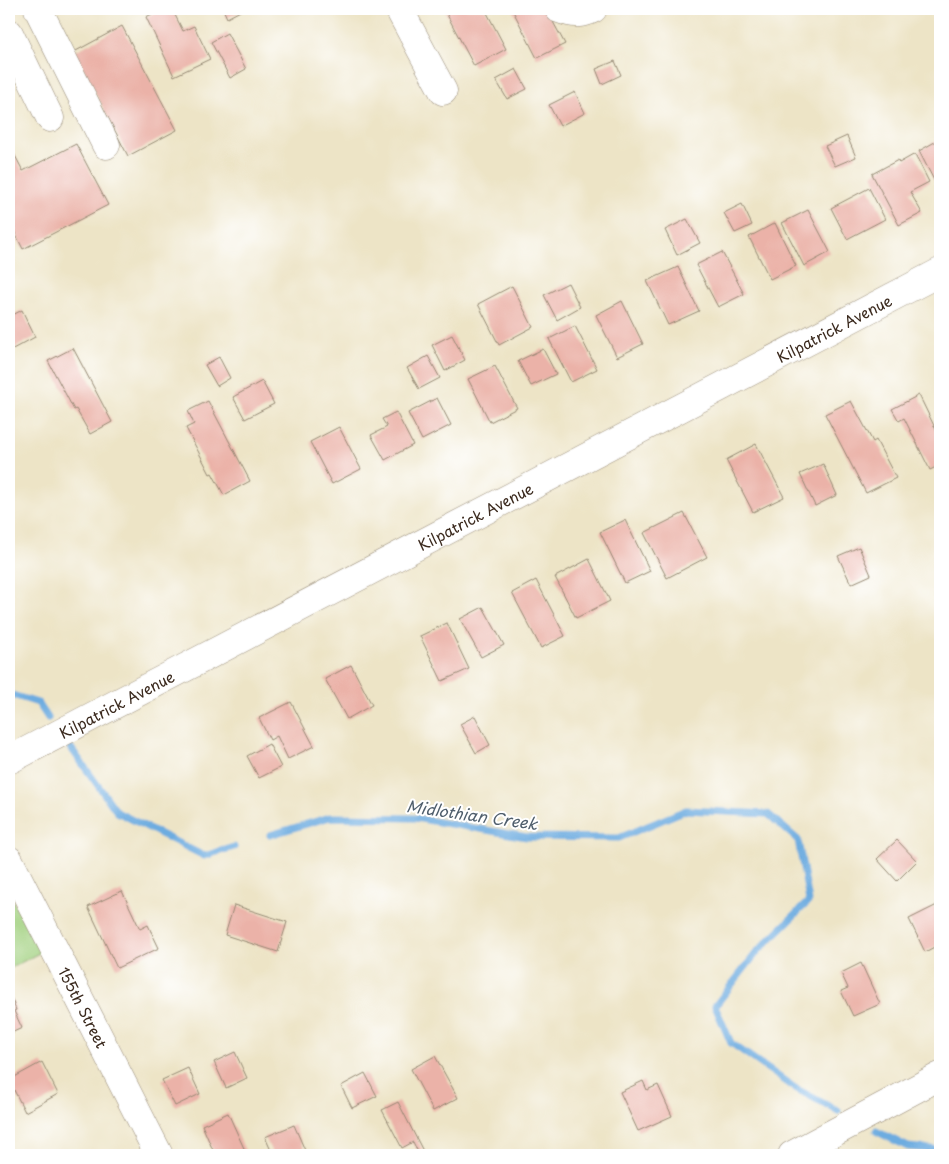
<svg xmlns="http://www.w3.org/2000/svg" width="949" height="1164" viewBox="0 0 949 1164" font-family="'Playpen Sans',sans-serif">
<rect width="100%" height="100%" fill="#fff"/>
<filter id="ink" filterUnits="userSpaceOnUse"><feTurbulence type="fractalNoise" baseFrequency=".02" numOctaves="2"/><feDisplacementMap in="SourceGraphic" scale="10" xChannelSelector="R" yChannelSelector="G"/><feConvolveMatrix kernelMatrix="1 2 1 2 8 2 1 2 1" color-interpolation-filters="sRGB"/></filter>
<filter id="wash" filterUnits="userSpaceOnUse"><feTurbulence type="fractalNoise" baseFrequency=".0096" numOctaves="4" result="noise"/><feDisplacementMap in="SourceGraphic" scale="20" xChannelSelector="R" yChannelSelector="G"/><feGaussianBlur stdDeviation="1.12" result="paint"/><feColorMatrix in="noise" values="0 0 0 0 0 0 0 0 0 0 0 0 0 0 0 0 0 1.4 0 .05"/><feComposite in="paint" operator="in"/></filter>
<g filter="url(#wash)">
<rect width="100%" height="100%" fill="#ede4c6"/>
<path fill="#a1d07f" stroke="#6e7d4e" d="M9,894L41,952L9,969Z"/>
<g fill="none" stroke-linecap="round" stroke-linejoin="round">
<path stroke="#6dace0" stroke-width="7" d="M9,694L38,703L48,718
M71,748L117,812L204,856L234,847
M270,835L330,817L415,818L527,837L619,838L686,810L768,814L798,840L809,901L758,951L715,1006L731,1043L795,1088L838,1111
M876,1131L908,1147L940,1150"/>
</g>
<g id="blocks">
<path fill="#ebb2a8" d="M162,9H172L183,31L194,26L210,59L174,76L146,17Z
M223,9H244L227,18Z
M444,9H485L506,49L474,66Z
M512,9H546L565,44L537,58Z
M122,26L177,130L128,156L74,52Z
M227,33L246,69L230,78L211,42Z
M615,61L621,75L602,84L596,69Z
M516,69L527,89L507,99L496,80Z
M575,92L585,113L560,126L549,105Z
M847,136L856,157L835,166L825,146Z
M940,139V192L919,151Z
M9,144L23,171L76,144L108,205L23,249L9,221Z
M915,154L929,182L910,192L922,213L899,225L872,174L898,160L899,163Z
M869,188L885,219L847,239L831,208Z
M742,204L752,225L735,233L724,213Z
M808,210L830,252L804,266L782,223Z
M687,219L700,243L677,255L665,230Z
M775,223L796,266L770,279L749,237Z
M722,252L744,294L718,307L696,265Z
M678,267L699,311L668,325L647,281Z
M568,283L580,307L557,320L544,295Z
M512,286L533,327L499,345L478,304Z
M622,301L643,344L617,357L596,315Z
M22,310L35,337L9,351V317Z
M575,326L597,369L571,382L549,339Z
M452,335L465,360L445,371L432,345Z
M73,348L112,422L90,434L76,409L74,410L48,361Z
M543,349L556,374L531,386L518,361Z
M428,356L440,378L419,389L407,368Z
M219,357L230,378L217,386L205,365Z
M495,366L517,408L490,422L468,379Z
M262,381L274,404L245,419L233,397Z
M919,395L940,438V465L930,470L904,418L899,421L892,409Z
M437,398L451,425L422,440L408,413Z
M208,401L250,481L224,495L212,473L210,474L186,428L194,424L188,411Z
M851,401L873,442L876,440L896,478L866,493L825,414Z
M396,412L413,445L385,460L371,435L387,427L382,419Z
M339,427L361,469L332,484L310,442Z
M756,444L784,497L753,512L726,460Z
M823,464L837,495L815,506L800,474Z
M684,513L707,557L667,578L644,533Z
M625,520L650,571L625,583L600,532Z
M859,547L871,575L851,584L838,556Z
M589,559L610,601L576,618L555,577Z
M536,580L565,636L541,648L512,593Z
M483,607L504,645L481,657L460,619Z
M447,623L469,669L442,681L420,636Z
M351,665L372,705L347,719L325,679Z
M291,702L314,746L288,759L277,736L270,740L259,718Z
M475,716L490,745L476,753L460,724Z
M269,744L281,767L259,778L247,756Z
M897,840L917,861L897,881L877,859Z
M122,891L140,929L148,925L159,948L117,968L88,907Z
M234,905L287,922L278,952L225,935Z
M937,905L940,911V944L925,952L909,919Z
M861,963L880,1004L853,1016L841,991L848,988L841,973Z
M9,992L16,1010L14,1011L22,1028L9,1034Z
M235,1052L247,1078L226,1088L214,1062Z
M435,1056L458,1098L433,1111L411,1069Z
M42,1062L58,1094L25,1112L9,1080Z
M188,1068L200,1094L175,1106L162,1080Z
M365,1073L377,1096L352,1108L341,1086Z
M643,1081L647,1090L658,1085L672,1116L638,1131L620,1092Z
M398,1102L425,1155H412L418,1152L413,1142L402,1148L382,1110Z
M228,1113L247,1155H215L202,1125Z
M294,1125L307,1155H273L265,1137Z"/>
</g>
</g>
<g filter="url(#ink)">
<use href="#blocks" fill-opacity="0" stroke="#948772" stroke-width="1"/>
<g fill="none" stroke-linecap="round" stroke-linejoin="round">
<g stroke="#948772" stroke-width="29">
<g id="minor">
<path d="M38,9L106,145"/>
<path d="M399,9L443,91"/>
<path d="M559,9C572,14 581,15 593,9"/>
<path d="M9,33L50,118"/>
<path id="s1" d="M9,760L940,272"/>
<path id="s2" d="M9,860L159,1155"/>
<path d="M792,1155L940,1076"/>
</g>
</g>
<use href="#minor" stroke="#fff" stroke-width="28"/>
</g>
</g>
<g text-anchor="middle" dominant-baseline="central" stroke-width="4" stroke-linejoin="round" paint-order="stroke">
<g font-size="15" fill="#3b2a1e" stroke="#fff">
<text stroke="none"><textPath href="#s1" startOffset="931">Kilpatrick Avenue</textPath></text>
<text stroke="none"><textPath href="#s1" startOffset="526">Kilpatrick Avenue</textPath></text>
<text stroke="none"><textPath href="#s1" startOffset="121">Kilpatrick Avenue</textPath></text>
<text stroke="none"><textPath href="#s2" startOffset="165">155th Street</textPath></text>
</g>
<g font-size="16" font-style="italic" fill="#4f5e6c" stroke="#fff">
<text transform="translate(472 814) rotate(8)">Midlothian Creek</text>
</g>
</g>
<rect width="949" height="1164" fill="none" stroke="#fff" stroke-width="30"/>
</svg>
